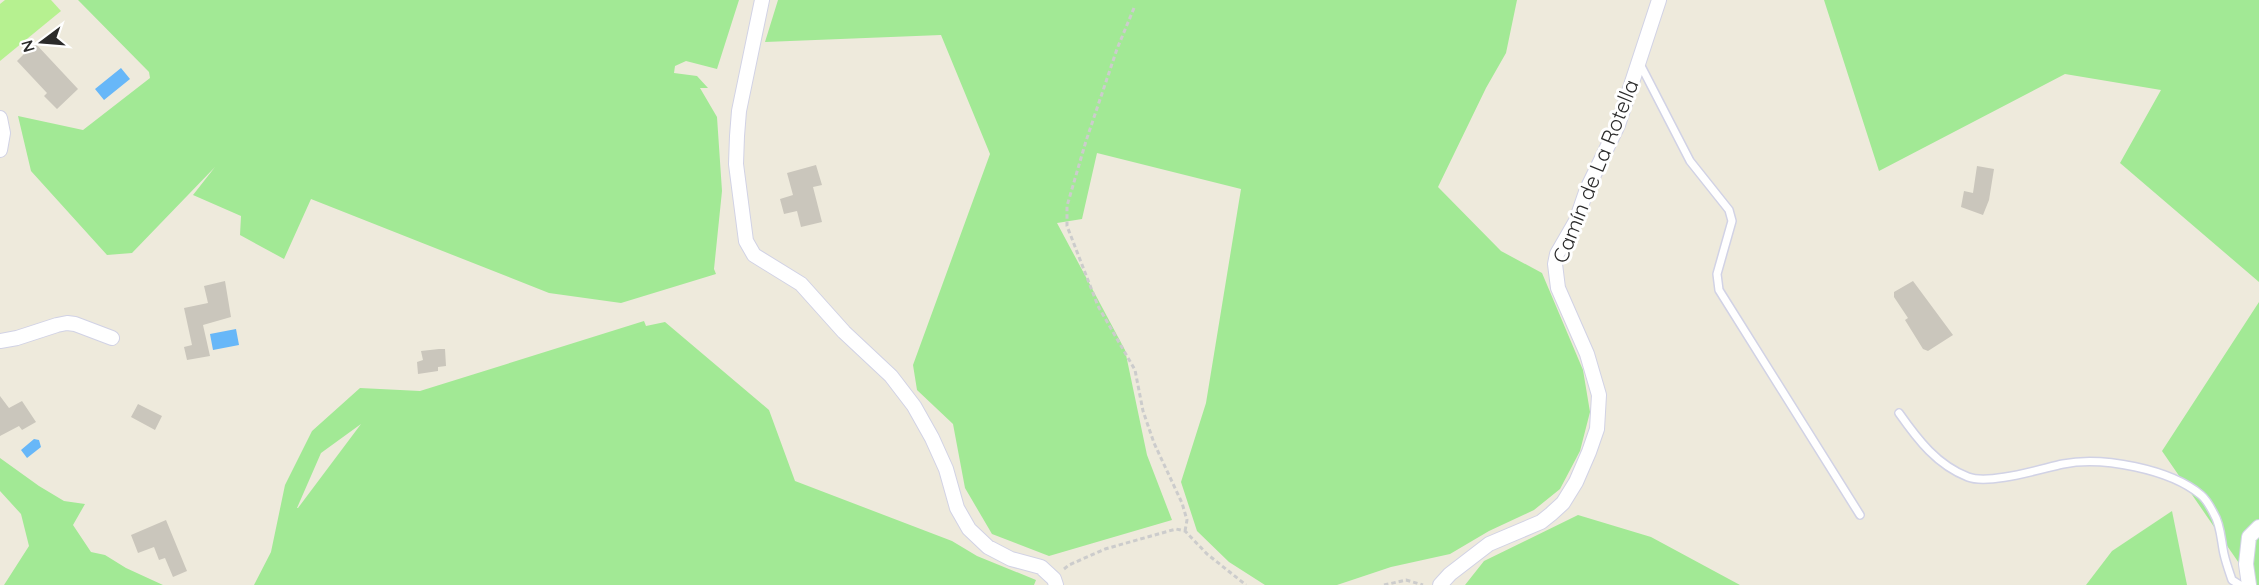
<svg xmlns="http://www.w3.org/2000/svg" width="2259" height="585" viewBox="0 0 2259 585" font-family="Quicksand,sans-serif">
<rect width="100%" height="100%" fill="#eeeadc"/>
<path fill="#a2e995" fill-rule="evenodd" d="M78,0H739L717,69L686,61L675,66L674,73L697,76L708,88H700L717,117L722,191L714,269L716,274L621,303L549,293L311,199L284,259L240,235L241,216L193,195L215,167L132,253L107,255L31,171L18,116L83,130L150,78L149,72Z
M778,0H1517L1506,53L1486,88L1438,187L1501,251L1542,273L1583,370L1590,412L1580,451L1560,489L1534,510L1489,531L1450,554L1391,567L1337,585H1265L1229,562L1197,531L1181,482L1206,403L1241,189L1097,153L1082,219L1057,223L1125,350L1147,455L1172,520L1049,556L992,534L965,488L953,424L917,390L913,365L990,154L941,35L765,42Z
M1824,0H2259V282L2120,163L2161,90L2065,74L1879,171Z
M2259,302V585H2254L2162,451Z
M644,321L646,326L665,322L769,410L795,481L952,541L977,556L1036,580L1034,585H254L271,552L285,485L312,431L360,388L420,391ZM361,424L298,508H297L321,453Z
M0,458L39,486L64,501L85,504L73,525L91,552L105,555L126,568L163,585H4L29,546L21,514L0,491Z
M2172,511L2187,585H2086L2112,551Z
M1578,515L1651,537L1740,585H1465L1484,561Z"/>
<path fill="#b6f190" d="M5,0H51L61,11L0,61V4Z"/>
<path fill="#67b7f8" d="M121,68L130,79L104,100L95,89Z
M236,329L239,345L213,350L210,334Z
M34,439L39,440L41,447L27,458L21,450Z"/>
<path fill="#cac6bc" d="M35,43L78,89L57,109L44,96L47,93L17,61Z
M816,165L822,185L813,187L822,222L801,227L797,211L784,214L780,199L793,195L787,173Z
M1977,166L1994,169L1989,200L1983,215L1961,207L1964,191L1973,193Z
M225,281L231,317L203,325L210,356L187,360L184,347L192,345L184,308L208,303L204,286Z
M1913,281L1953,335L1928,351L1923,349L1905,320L1908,318L1894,297V292Z
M439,349H445L446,366L438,367V371L418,374L417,362L423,360L421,351Z
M0,396L9,408L22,401L36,422L22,430L19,426L0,436Z
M138,404L162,416L155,430L131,417Z
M166,520L187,571L173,577L165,558L159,560L154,547L138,553L131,535Z"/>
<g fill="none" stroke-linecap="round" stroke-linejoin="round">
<g stroke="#d1d2e5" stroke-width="10">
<path id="lane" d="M1640,64L1690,161L1729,210L1732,221L1717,274L1719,290L1860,515
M1899,413C1918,440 1937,465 1968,477C1989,485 2040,469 2063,464C2102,456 2170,469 2201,495C2207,500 2211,508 2214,514C2221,525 2221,541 2224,554C2226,563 2229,571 2232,580L2240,585"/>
</g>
<g stroke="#d1d2e5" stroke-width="16">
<path id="street" d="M762,0L739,111L737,136L736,164L746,241L754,255L801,284L844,332L891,376L914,406L932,438L946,469L957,508L969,529L988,547L1011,559L1041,567L1054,579L1056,585
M0,118L3,133L0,150
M0,341L17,338L57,325L67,323L75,324L112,338
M1440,585L1450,574L1489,544L1541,522L1551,514L1563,503L1576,482L1589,452L1597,429L1599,395L1587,354L1558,288L1555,264L1557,254L1576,221L1587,189L1618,125L1659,0
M2249,585L2246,564L2249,537L2259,527"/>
</g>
<path stroke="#ccc" stroke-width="3" stroke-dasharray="4.5 3" stroke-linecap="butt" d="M1134,8L1117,49L1086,141L1067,206V226L1098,306L1135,370L1143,411L1154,443L1182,503L1187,520L1185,531
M1064,569L1069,565L1105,549L1176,529L1185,531L1207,554L1246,585
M1384,585L1406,580L1423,585"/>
<use href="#lane" stroke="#fff" stroke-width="7"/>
<use href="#street" stroke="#fff" stroke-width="14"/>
</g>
<g text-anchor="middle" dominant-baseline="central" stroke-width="6" stroke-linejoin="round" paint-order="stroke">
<g font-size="21" fill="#2b2b2b" stroke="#fff">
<text transform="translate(1595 171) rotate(-68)">Camín de La Rotella</text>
</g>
</g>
<g transform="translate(42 42) rotate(254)" stroke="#ffffff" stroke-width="4.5" paint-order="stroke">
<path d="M0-4.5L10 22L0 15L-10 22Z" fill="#2b2b2b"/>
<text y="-9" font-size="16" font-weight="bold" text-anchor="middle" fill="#2b2b2b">N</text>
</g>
</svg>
